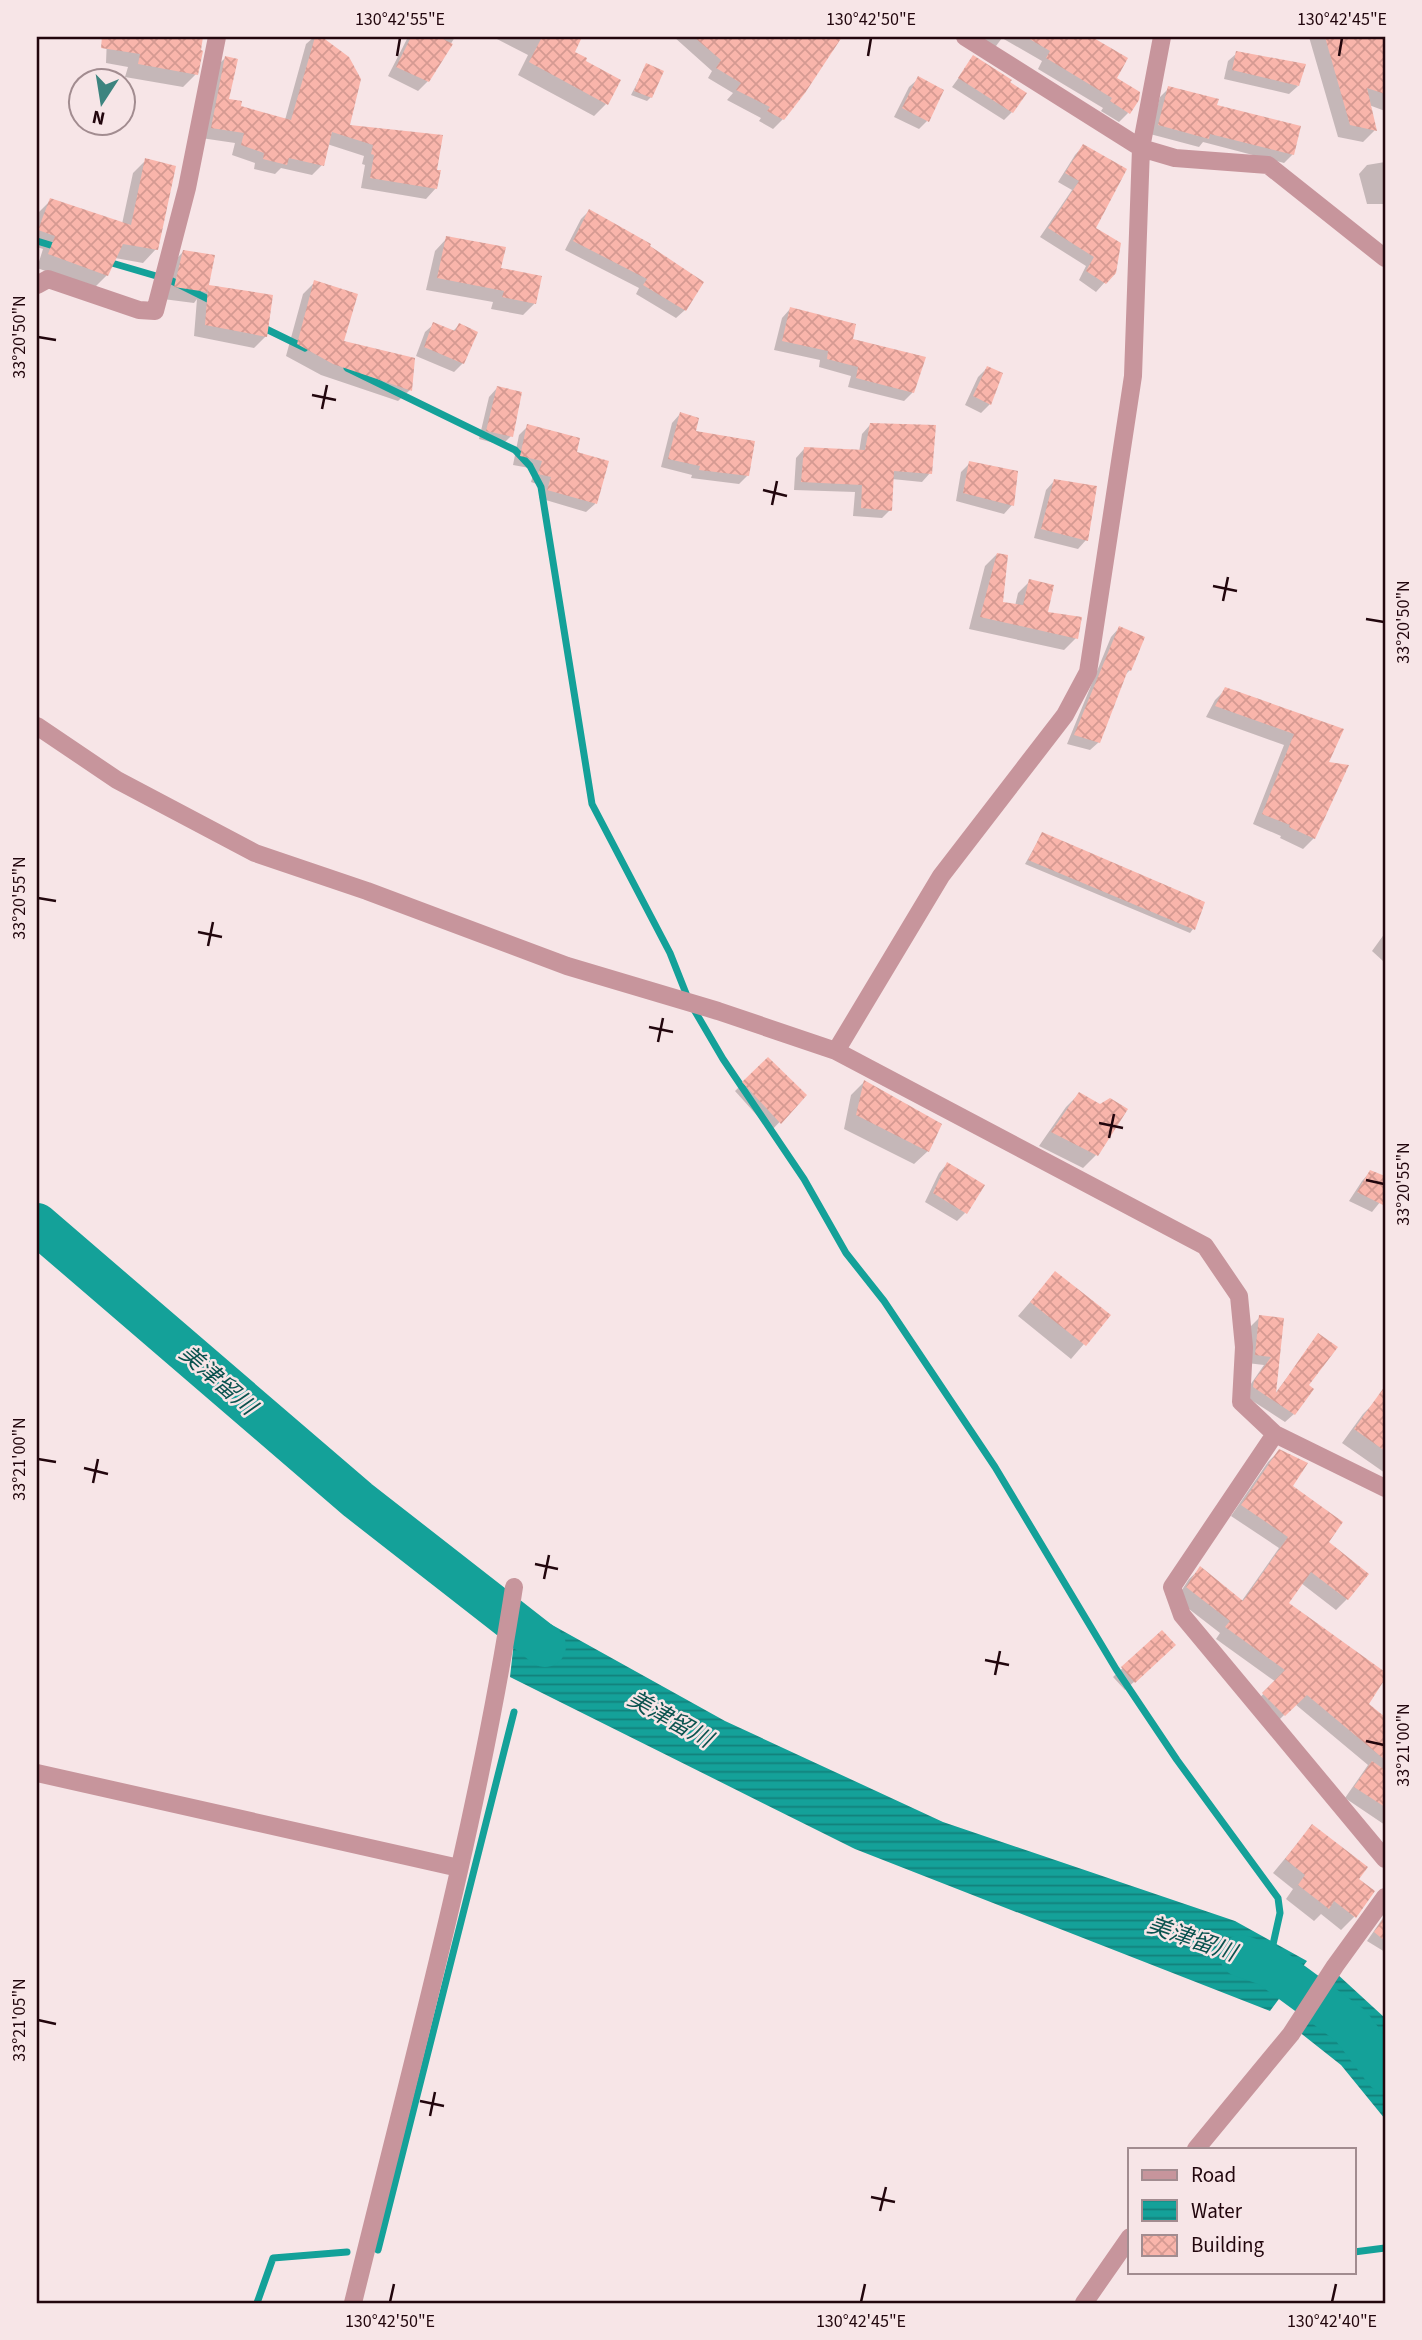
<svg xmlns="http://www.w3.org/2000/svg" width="1422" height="2340" viewBox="0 0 1422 2340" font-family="'Source Sans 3','Noto Sans JP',sans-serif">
<defs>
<pattern id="water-rules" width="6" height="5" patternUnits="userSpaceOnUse" patternTransform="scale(1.75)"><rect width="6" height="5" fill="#14a199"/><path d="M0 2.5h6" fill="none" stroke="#12817b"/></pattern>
<pattern id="building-cross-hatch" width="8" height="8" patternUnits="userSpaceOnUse" patternTransform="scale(1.75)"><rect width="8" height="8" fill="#f9b5ab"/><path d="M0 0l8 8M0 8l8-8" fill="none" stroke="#d59a92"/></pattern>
</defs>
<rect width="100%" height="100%" fill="#f7e5e7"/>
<path fill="url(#water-rules)" d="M518,1606L725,1721L943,1822L1235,1921L1307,1961L1270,2011L855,1849L510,1677Z
M1336,1973L1385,2018V2119L1341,2065L1298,2031Z"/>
<path fill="#0003" d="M107,37H201L196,74L183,87L125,77L128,67L106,63Z
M314,37H320L348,59V126L435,171L436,188L426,199L361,188L365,165L362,164L364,156L327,144L322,165L312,175L281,168L275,174L254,169L255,163L232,155L235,143L201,138L215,68L225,58L227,100L239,107L285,120L306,44Z
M408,37H455L428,81L418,91L388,76Z
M493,37H574L579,40L573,52L606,104L594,116L518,75L528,55Z
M674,37H839L840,38L783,119L773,129L759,121L761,118L727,100L733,93L708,78L712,71Z
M983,37H1088L1126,59L1115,78L1128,113L1119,122L1101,111L1103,108L1038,69L1042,61L1002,38L990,54L977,46Z
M1309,37H1385V111L1369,105L1375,130L1363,142L1338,137Z
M1237,53L1298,86L1289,94L1224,79L1228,61Z
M973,58L1008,83L1012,112L1004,120L952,87Z
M646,66L651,97L647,101L631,95Z
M918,79L927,121L919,129L894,117L909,87Z
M1169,88L1215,107L1293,154L1284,163L1203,142L1199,147L1150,134L1160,97Z
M1083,146L1094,229L1114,272L1096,292L1079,280L1086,266L1040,237L1072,190L1058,182L1075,155Z
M146,160L156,249L143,263L115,258L107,275L94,288L37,268L43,249L37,247V214L51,200L122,224L133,173Z
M1385,162V204H1367L1359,174L1367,165Z
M589,211L685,310L676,318L636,294L639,288L565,250L581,219Z
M447,238L499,269L535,303L523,315L491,309L493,302L426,290L435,251Z
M183,252L207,286L271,296L266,336L254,348L194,336L197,299L194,303L163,299L171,264Z
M315,282L341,342L410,390L398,401L321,375L286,356L303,294Z
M790,309L850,340L913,392L904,401L848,387L851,376L819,367L820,360L774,350L782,318Z
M434,324L452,332L459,325L463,363L454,372L416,356L425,332Z
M987,368L990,404L981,413L965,405L978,377Z
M497,388L511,436L502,445L479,439L489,397Z
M680,414L694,432L748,475L739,484L691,478L692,475L661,467L672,423Z
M870,425L930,473L922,482L892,479L890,510L882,518L853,516L855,492L794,490L796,458L804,449L859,452L862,434Z
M528,426L574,453L606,462L595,504L586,512L539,498L543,486L531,482L535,469L513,465L519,435Z
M970,463L1012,505L1004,514L956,501L961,472Z
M1054,481L1086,540L1078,549L1034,538L1046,490Z
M997,554L1001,603L1015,606L1018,593L1030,581L1045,613L1076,638L1064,650L969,629L985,566Z
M1119,628L1130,670L1123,677L1099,742L1090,750L1067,744L1111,637Z
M1226,689L1341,730L1327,763L1314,838L1303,849L1280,838L1281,836L1253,824L1284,745L1206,717L1215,700Z
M1042,834L1193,929L1190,933L1025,864Z
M1385,933V958L1383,961L1372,951Z
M768,1059L805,1095L771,1131L735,1091Z
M864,1082L928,1151L914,1164L844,1129L851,1095Z
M1079,1094L1096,1155L1083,1168L1039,1146L1066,1107Z
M947,1164L965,1213L957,1221L925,1202L939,1173Z
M1370,1172L1385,1184V1196L1372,1212L1349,1201L1362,1181Z
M1055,1273L1109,1315L1071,1359L1018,1316Z
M1260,1317L1282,1319L1274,1395L1319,1335L1307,1386L1294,1414L1285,1422L1245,1396L1246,1391L1264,1365L1247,1363L1251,1326Z
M1377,1400L1385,1407V1473L1342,1443L1363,1414Z
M1279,1451L1290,1487L1326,1543L1347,1599L1336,1610L1301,1583L1287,1603L1385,1674L1366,1704L1385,1720V1825L1345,1798L1368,1765L1295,1704L1273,1726L1252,1705L1276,1682L1216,1639L1220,1633L1176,1599L1189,1579L1200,1569L1241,1602L1279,1548L1231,1516L1268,1462Z
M1162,1632L1165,1654L1125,1690L1113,1677Z
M1312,1826L1357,1879L1373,1891L1354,1917L1341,1930L1321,1914L1314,1921L1286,1899L1293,1889L1273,1873Z
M1385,1915V1952L1367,1941Z"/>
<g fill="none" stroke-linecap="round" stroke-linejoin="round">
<path stroke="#14a199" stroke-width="7" d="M37,241L60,248
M105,261L170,280L214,302
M262,327L305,348
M347,368L515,450L530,466L541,487L592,804L670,953L689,1001L723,1059L804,1179L846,1253L884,1301L995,1467L1116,1669L1177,1760L1278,1898L1280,1913L1272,1949
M378,2250L514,1712
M1354,2252L1385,2248
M257,2303L273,2258L347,2252"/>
<path stroke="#14a199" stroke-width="42" d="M37,1224L358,1500L545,1646
M1241,1956L1268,1965L1351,2026L1385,2071"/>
</g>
<path fill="url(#building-cross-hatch)" d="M102,37H203L201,50L203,51L198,75L138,64L140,54L101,48Z
M315,37H322L349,57L361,79L350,125L443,135L437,170H441L437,189L370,178L374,155L371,154L373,145L332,132L324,166L289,158L287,165L263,159L264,153L241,145L244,133L211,128L225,56L238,59L229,99L242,101L241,106L291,120Z
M411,37H439L453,44L429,82L396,67Z
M542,37H582L575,52L587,58L586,61L621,80L608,105L529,62Z
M694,37H842L805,93L784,120L767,111L770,107L736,90L741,83L716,68L721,60Z
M1026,37H1092L1128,58L1117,78L1140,92L1139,100L1130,114L1110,101L1112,98L1046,58L1050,51Z
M1325,37H1385V94L1367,88L1377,131L1350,125Z
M1236,51L1306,64L1299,86L1232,70Z
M973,55L1012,80L1010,82L1027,93L1013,113L958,78Z
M646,63L664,71L652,98L634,91Z
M918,76L944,90L929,122L902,108Z
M1168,86L1219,99L1217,105L1301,126L1294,155L1210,134L1209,139L1158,125Z
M1083,144L1127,169L1096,228L1121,243L1116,273L1106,284L1086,271L1094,257L1048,228L1079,181L1065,173Z
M145,158L176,166L158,250L123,244L108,276L48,254L55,236L38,230L50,198L131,225Z
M589,209L651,244L650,246L704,282L686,311L643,285L647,279L573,241Z
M446,236L506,247L501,268L542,276L536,304L502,297L504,291L437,278Z
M183,250L215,255L209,285L273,295L267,337L205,325L208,286L207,292L174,287Z
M314,280L358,294L344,341L415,358L412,391L333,364L297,344Z
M790,307L856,324L853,339L926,357L914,393L856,378L858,367L827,359L828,351L782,341Z
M433,322L455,331L459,323L478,332L464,364L424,347Z
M987,366L1003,373L991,405L973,396Z
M497,386L522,392L513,437L486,431Z
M680,412L699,418L696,431L755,441L749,476L699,470L700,466L668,459Z
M870,423L936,425L932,474L894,471L892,511L861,508L862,485L801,482L804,447L865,450Z
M527,424L580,438L577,452L609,461L597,504L547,490L551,477L538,474L542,461L520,456Z
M969,461L1018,471L1014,506L963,493Z
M1054,479L1097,486L1088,541L1041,529Z
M997,553L1008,555L1003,602L1023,605L1029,579L1054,585L1048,612L1082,617L1078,639L980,617Z
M1119,626L1145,637L1131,671L1128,670L1100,743L1074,735Z
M1225,687L1344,729L1329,762L1349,765L1315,839L1289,827L1290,825L1262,814L1294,734L1215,706Z
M1042,832L1205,902L1195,930L1028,860Z
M768,1057L807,1095L781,1124L742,1082Z
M864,1080L942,1124L929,1152L856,1115Z
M1079,1092L1100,1104L1110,1098L1128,1109L1098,1156L1051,1132Z
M947,1162L985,1185L967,1214L933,1193Z
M1370,1170L1385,1176V1206L1357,1192Z
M1055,1271L1111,1315L1086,1346L1030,1302Z
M1259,1315L1284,1318L1276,1393L1318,1333L1338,1347L1309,1385L1314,1389L1295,1415L1253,1387L1254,1381L1271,1357L1255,1355Z
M1385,1386V1451L1354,1429Z
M1279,1449L1308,1463L1293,1486L1343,1522L1329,1542L1369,1574L1348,1600L1311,1572L1289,1603L1385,1672V1679L1369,1704L1385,1717V1760L1307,1695L1285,1716L1262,1693L1285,1670L1225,1627L1230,1621L1186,1587L1200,1566L1243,1601L1288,1537L1241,1505Z
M1162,1630L1176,1645L1135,1683L1121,1667Z
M1372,1761L1385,1770V1807L1354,1787Z
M1312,1824L1368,1867L1359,1879L1375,1891L1356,1918L1334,1901L1329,1909L1298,1885L1305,1875L1285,1859Z
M1385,1916V1941L1374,1932Z"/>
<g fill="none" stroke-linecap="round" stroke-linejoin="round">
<path stroke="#c7959c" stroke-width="18" d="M965,37L1141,148L1175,158L1268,165L1385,258
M37,285L48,279L139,310L155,311L187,188L217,37
M37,726L117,780L255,853L367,891L567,966L718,1011L836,1051L1205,1246L1239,1296L1244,1347L1241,1402L1275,1434L1385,1488
M836,1051L941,876L1065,715L1088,672L1133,376L1141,148L1162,37
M1275,1434L1172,1587L1182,1615L1385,1859
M37,1773L459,1868
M1196,2149L1291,2034L1335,1966L1385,1897
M353,2303C411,2066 477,1828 514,1587
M1084,2303L1130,2237"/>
</g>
<path fill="none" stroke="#22060d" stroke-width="2.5" d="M397,56L400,38M868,56L871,38M1339,56L1342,38M38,337L56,340M312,395L336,400M322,409L327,385M763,490L787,496M772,505L777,481M1213,586L1237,591M1223,601L1228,577M1366,619L1384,622M38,898L56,901M198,932L222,937M208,946L213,922M649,1027L673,1032M658,1042L663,1018M1099,1123L1123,1128M1109,1138L1114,1114M1366,1180L1384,1184M38,1459L56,1462M84,1468L108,1474M93,1483L98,1459M535,1564L558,1569M544,1579L549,1555M985,1660L1009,1665M995,1675L1000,1651M1366,1741L1384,1745M38,2020L56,2024M420,2101L444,2106M430,2116L435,2092M871,2197L895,2202M880,2211L886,2187M390,2302L394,2284M861,2302L865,2284M1332,2302L1336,2284"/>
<g text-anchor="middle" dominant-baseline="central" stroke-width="5" stroke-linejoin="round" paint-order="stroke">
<g font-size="23" font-style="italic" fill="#0a534f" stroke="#f7e5e7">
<text transform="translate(218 1380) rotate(41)">美津留川</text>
<text transform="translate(670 1719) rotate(29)">美津留川</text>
<text transform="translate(1192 1939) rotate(19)">美津留川</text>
</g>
</g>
<rect width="1422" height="2340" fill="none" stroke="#f7e5e7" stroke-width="77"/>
<rect x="1128" y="2148" width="228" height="126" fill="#f7e5e7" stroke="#a28c90" stroke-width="2"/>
<rect x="1142" y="2170" width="35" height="10" fill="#c7959c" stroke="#a28c90" stroke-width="2"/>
<text x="1191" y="2182" font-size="21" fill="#22060d">Road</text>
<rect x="1142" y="2200" width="35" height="21" fill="url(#water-rules)" stroke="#a28c90" stroke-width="2"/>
<text x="1191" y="2218" font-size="21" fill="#22060d">Water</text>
<rect x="1142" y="2235" width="35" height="21" fill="url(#building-cross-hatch)" stroke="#a28c90" stroke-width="2"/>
<text x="1191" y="2252" font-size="21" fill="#22060d">Building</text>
<g transform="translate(102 102) rotate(192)"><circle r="33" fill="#f7e5e7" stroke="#a28c90" stroke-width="2"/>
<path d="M0-5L12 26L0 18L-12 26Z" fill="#3d847f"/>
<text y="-10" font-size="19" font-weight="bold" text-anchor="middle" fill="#22060d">N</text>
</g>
<rect x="38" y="38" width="1346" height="2264" fill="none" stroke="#22060d" stroke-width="2.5"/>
<g font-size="18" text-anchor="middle" fill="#22060d">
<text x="400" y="25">130°42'55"E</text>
<text x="871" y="25">130°42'50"E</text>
<text x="1342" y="25">130°42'45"E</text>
<text transform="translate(19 337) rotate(-90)" y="6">33°20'50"N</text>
<text transform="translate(1403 622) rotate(-90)" y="6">33°20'50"N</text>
<text transform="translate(19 898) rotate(-90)" y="6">33°20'55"N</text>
<text transform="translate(1403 1184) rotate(-90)" y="6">33°20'55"N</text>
<text transform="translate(19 1459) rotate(-90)" y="6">33°21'00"N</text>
<text transform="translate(1403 1745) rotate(-90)" y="6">33°21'00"N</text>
<text transform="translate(19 2020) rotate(-90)" y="6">33°21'05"N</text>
<text x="390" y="2327">130°42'50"E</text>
<text x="861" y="2327">130°42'45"E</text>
<text x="1332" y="2327">130°42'40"E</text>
</g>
</svg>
